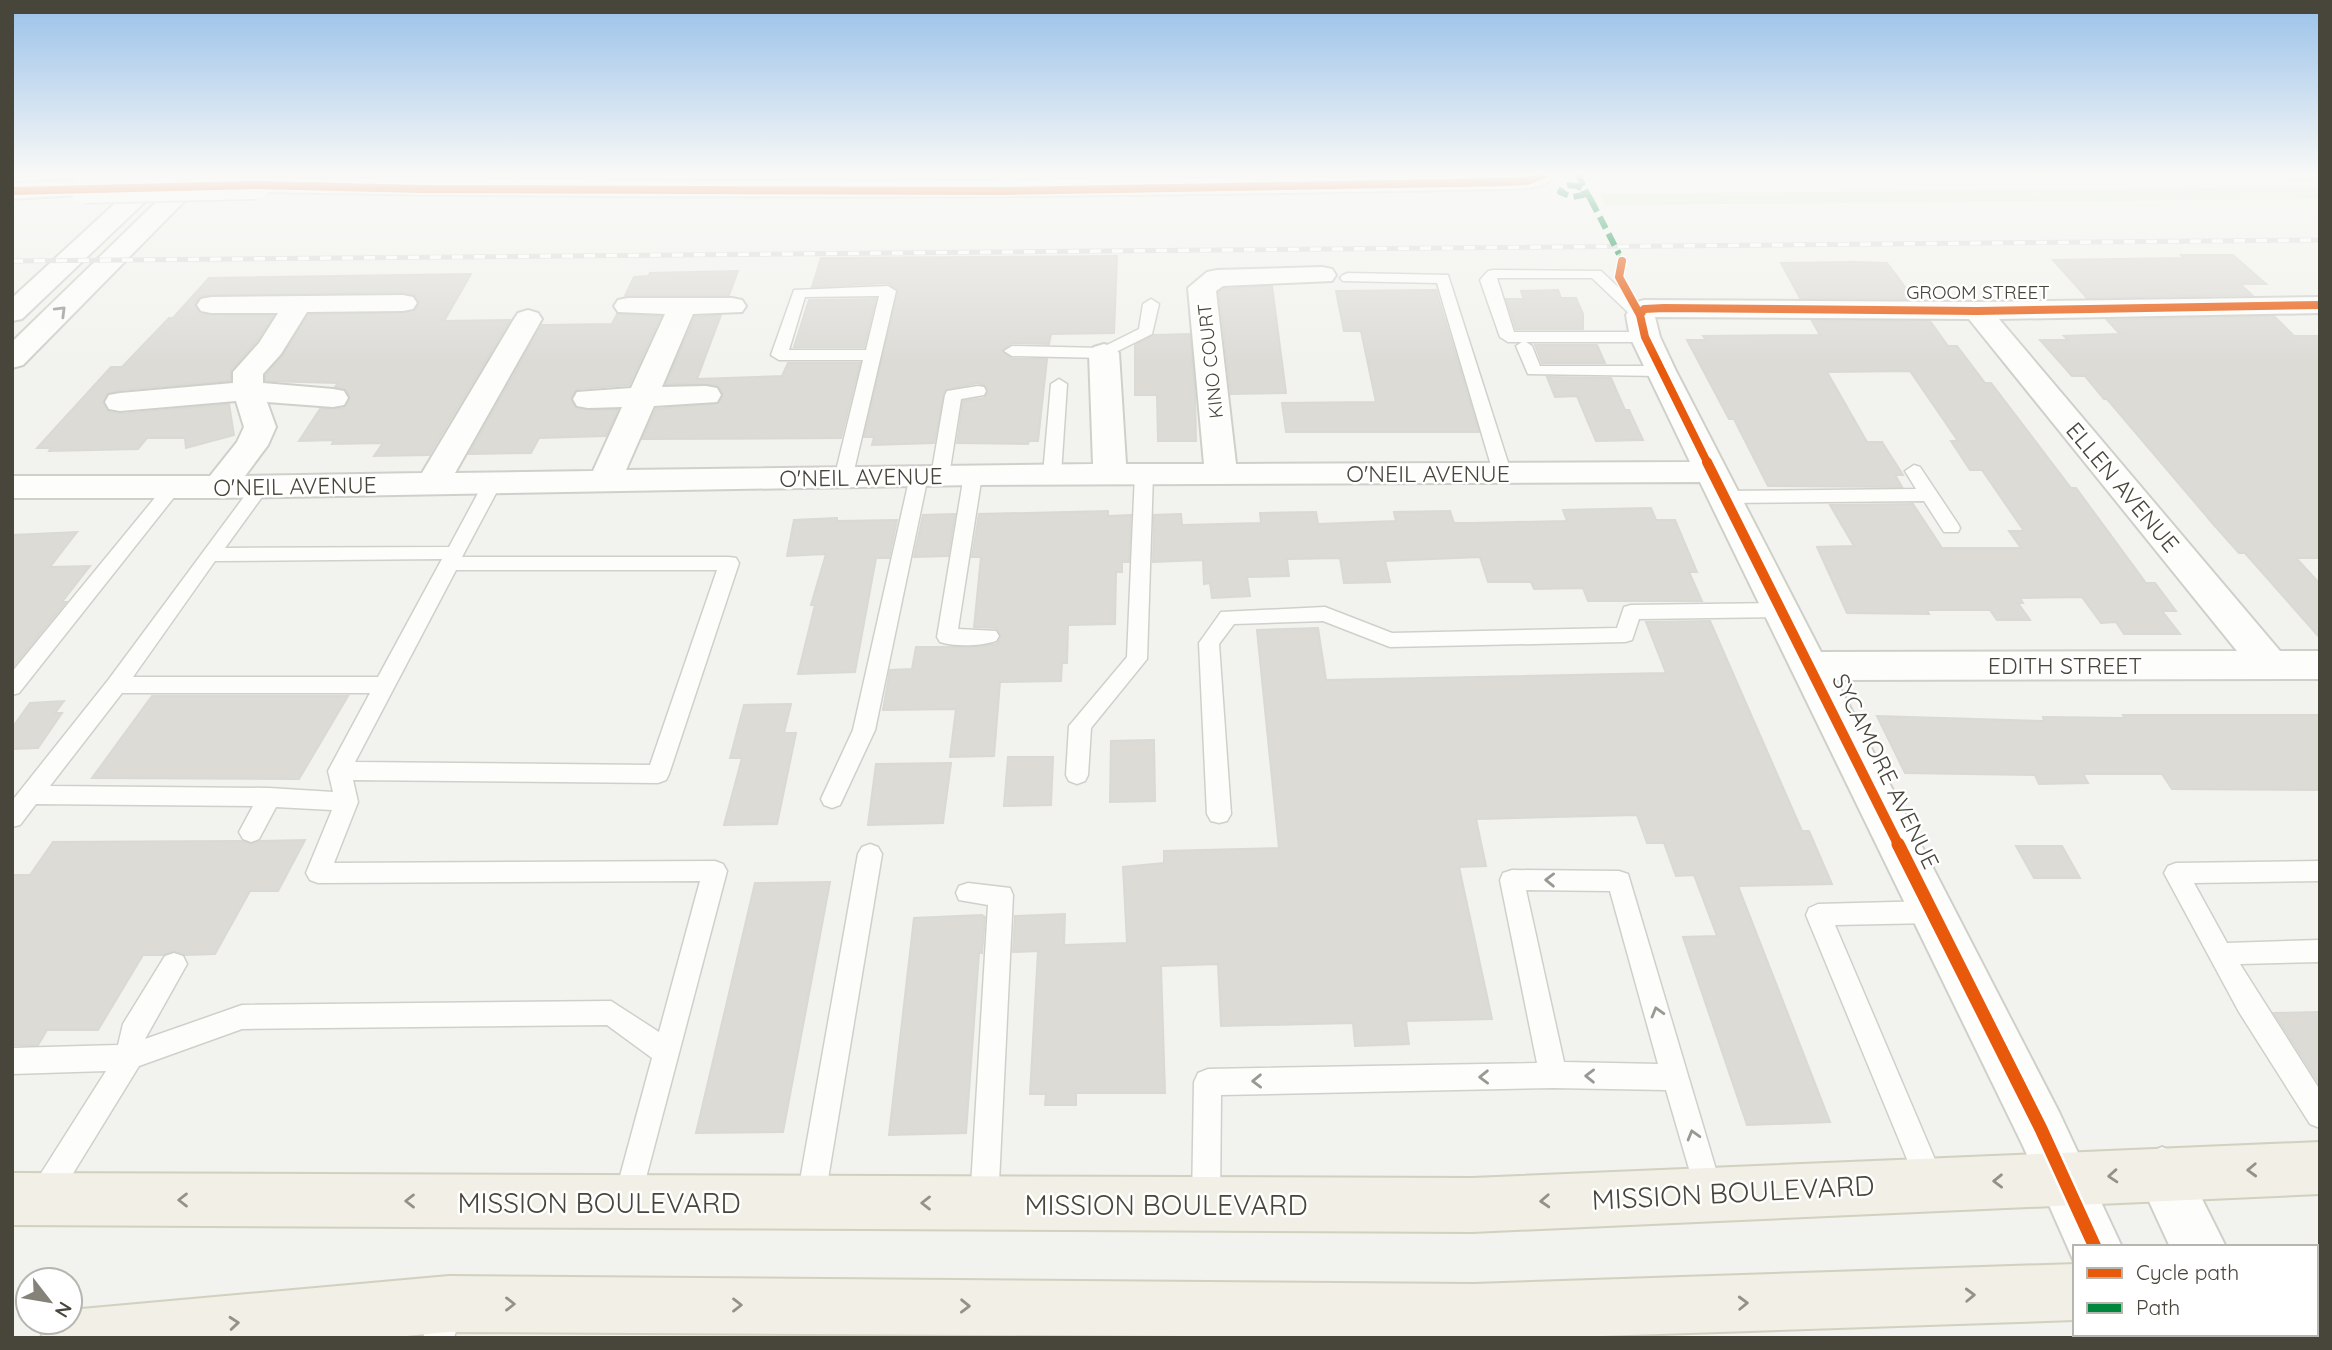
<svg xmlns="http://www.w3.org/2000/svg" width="2332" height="1350" viewBox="0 0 2332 1350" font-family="Quicksand,sans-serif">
<rect width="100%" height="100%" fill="#f2f2ee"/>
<path fill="#dcead1" d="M2320,187V199L1605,205L1601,194Z"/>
<path fill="#dcdbd6" stroke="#dad9d4" stroke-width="2" d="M2181,255H2233L2266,284H2240L2252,295L2087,298L2053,260L2184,258Z
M1117,256L1114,333L1051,334L1049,344L1012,343L1002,350L1012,359H1047L1038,441H1029L1028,444L957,443L963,401L984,398L988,392L986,386L978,383L945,390L934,443L872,445L874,437H864L898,290L888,283L812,287L821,258Z
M1854,262L1887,263L1914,299L1800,298L1781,263Z
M738,271L729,295L625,296L634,277L648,276L650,273Z
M471,274L444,321L510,320L429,455L374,456L383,443L332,444L334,440L299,441L320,409L344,408L350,397L344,388L335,387L338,383L266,381V375L283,355L308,315L414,312L419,302L414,294L403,292L200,296L195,304L200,314L273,316L257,341L231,370L230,381L120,390L107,394L103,403L109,412L120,414L229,404L234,435L186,448L185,438H147L138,449L49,451L51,448H37L111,367H122L169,318H173L209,278Z
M1272,286L1286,393L1231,394L1219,292L1224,289Z
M1436,290L1479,432H1286L1282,403L1376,402L1361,331H1344L1336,291Z
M1558,290L1561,298H1576L1583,314V329H1516L1506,299H1524L1521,291Z
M876,299L864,347H794L809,300Z
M617,314L661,316L629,385L577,389L571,398L577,409L618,410L606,436L539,438L531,453L469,454L542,325L612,324Z
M721,315L697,379L782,376L788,363H860L841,438L642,439L656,409L719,403L723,394L717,385L666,384L695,317Z
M2274,316L2294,336H2320V558H2296L2320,584V638L2245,553H2239L2214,525L2107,399H2104L2085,376H2072L2040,340H2068L2064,336L2120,334L2107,320Z
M1812,321H1930L1948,346H1957L1985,383H1991L2071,488H2076L2146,583H2155L2176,611H2162L2180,634H2124L2116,622L2101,623L2082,597L2020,598L2023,603H2018L2030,620H1997L1990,610H1927L1929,614L1847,613L1817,547L1854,546L1830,505L1913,504L1942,548H2021L2009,531H2024L1982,470H1970L1951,441H1958L1910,371L1827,372L1867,442H1882L1903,475H1895L1902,487L1768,486L1734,419H1729L1687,340H1706L1703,336L1820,335Z
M1190,334L1195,394L1196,441H1158L1157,395H1135V345L1154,335Z
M1535,345H1597L1605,363H1542Z
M1547,377L1611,378L1625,410H1629L1643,440L1596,441L1577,396L1555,397Z
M1651,508L1656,520H1675L1697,572H1689L1702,601H1588L1583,588L1534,589L1531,582H1488L1480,557L1385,561L1390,582L1344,583L1340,558L1287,559L1289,576L1247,577L1250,596L1212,598L1210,583L1204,584L1203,560L1153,562L1154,515L1181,514L1182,525L1261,523L1260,513L1316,512L1318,524L1396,521L1394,512L1450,511L1454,523H1473L1567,521L1563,510Z
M1108,511V516L1131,515L1129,562H1122V572H1116L1115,624L1068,625L1067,663H1062L1061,681L1000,682L994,756L950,757L956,709L883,710L890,670L912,669L916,647H976L997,644L1001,637L996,628L974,627L981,557H972L979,514Z
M955,514L948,556L914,557L923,515Z
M837,518V521L897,520L889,558H876L855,672L798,674L815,605H811L826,554L787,556L794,520Z
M77,532L50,567L90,566L62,602H66L12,668V535Z
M1710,621L1802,831H1809L1832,884L1738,886L1830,1122L1747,1125L1683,937L1717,936L1694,875L1676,876L1664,843H1647L1637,815L1476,819L1486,866L1459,867L1492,1019L1406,1021L1409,1044L1355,1046L1353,1023L1221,1026L1218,964L1161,966L1165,1093H1076V1105H1045L1046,1094H1030L1038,951L1013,952L1015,916L1065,914L1064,945L1127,943L1123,867L1164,863V851L1279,848L1257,630L1318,628L1326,680L1666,673L1646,622Z
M152,696H348L299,779L92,778Z
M64,701L55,713H62L38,748L12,749V728L30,703Z
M791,704L784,733H796L777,824L724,825L742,758H730L744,705Z
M2123,715H2320V790L2172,789L2162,774H2083L2088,783L2039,784L2035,775L1905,773L1877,716L2044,721L2043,717L2125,718Z
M1154,740L1155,801L1110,802L1111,741Z
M1008,757H1053L1051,805L1004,806Z
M951,763L943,823L868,825L876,764Z
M305,840L278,891H250L215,954L185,955L173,951L163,955H143L98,1030H47L38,1045H12V875H30L53,842L241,841L252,844L261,841Z
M2016,846H2062L2080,878H2034Z
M830,882L783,1132L696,1133L755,883Z
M982,915L985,917L982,953H979L966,1133L889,1135L914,918Z
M2320,1012V1085L2274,1013Z"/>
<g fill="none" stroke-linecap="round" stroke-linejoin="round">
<g stroke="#d0d0cb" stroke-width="3">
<path id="service" d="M12,174H24L12,182Z
M1001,174H1015L1010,194H1000L998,191Z
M2320,174V178L2269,179L2262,175Z
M1493,270L1601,271L1648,315L1640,320L1634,318L1592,278H1497L1514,332H1645L1653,337L1645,342H1526L1532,346L1540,366H1661L1669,371L1661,376L1528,374L1516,346L1522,342H1508L1500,337L1480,280L1488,271Z
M1348,273L1448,275L1511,472L1508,476H1496L1493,472L1437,283L1343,281L1340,278L1343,275Z
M888,286L896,291L852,479L843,485L834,479L863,360H779L771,355L794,290ZM879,296L866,350H789L805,297Z
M1151,299L1159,304L1152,334L1104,358L1012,356L1004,351L1012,346L1101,348L1139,329L1143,304Z
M1059,379L1067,384L1061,474L1052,480L1043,474L1051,384Z
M978,386L984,387L986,391L984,395L961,399L949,476L940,482L934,480L931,476L945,395L947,391Z
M1914,465L1920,467L1958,524L1960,528L1958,532H1944L1924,501L1723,503L1714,497L1723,491L1916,489L1905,471Z
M1144,468L1153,474L1147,659L1091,728L1088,775L1085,781L1077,784L1069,781L1066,775L1069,726L1127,657L1135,474Z
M973,469L982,475L958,629L996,631L999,636L996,641C981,646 955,647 940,642L937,637L964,475Z
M919,470L928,476L875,730L840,805L832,808L824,805L821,799L853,730L910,476Z
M493,476L502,482L462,557H729L736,558L739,563L669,774L666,780L658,783L353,780L358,802L334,863L715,861L723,864L727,871L637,1212L627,1216L617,1212L613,1202L652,1058L607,1025L242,1029L139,1066L53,1206L43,1210L33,1206L29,1196L33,1186L106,1071L12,1074V1048L118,1045L123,1024L165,956L174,953L183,956L187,964L145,1039L242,1005L611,1001L659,1032L700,881L318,883L310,880L306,873L332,810L276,807L259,839L251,842L243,839L239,832L253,806L36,804L20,825L12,827V801L109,679L255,482H267L270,486L225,548L449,547L484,482ZM442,559L378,677H133L215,561ZM456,570H717L650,765L355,762ZM122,693H370L328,771L333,792L269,788L50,786Z
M173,481L182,487L179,491L19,693L12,695V672L167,483Z
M1782,603L1789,605L1792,610L1789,615L1782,617L1639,619L1632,640L1625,642L1390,647L1323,621L1234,624L1219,644L1231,814L1227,821L1219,823L1211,821L1207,814L1199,643L1221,612L1325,607L1392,633L1617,628L1624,607L1631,605Z
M870,844L878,847L882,854L824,1203L820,1213L810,1217L800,1213L796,1203L858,854L862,847Z
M2320,861V881L2194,883L2227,943L2320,940V962L2240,964L2320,1090V1128L2310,1124L2239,1012L2164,873L2168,866L2176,863Z
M1512,870L1619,871L1628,874L1723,1193L1719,1203L1709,1207L1699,1203L1666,1090L1553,1088L1221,1095L1220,1204L1216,1214L1206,1218L1196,1214L1192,1204L1194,1082L1198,1073L1208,1069L1537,1063L1500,880L1503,873ZM1526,890L1610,891L1658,1064L1564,1062Z
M968,883L1010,888L1013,895L998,1203L994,1213L984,1217L974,1213L970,1203L988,905L959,900L956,893L959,886Z
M1932,901L1941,905L1944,912L1941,919L1932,923L1835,925L1945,1183L1941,1193L1931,1197L1921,1193L1806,915L1809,908L1818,904Z
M448,1291L459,1295L463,1306L454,1338H423L437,1295Z"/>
</g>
<g stroke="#d0d0cb" stroke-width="4">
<path id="minor" d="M1322,267L1332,269L1336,275L1332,281L1223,286L1216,291L1236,464L1690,462L1630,337L1626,315L1634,303L1644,300L1977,302L2320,297V313L1999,319L2280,651H2320V679L1836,680L2059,1112L2122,1247H2075V1264L2023,1146L1700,482L973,485L219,498H12V476H210L237,442L244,427L236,401L120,411L109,409L105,402L109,395L120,393L233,383V372L259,343L278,313H211L201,311L197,305L201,299L211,297L403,295L413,297L417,303L413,309L403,311L307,312L281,354L263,374V383L333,389L344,391L348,398L344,405L333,407L267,402L276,427L268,445L245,476L422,473L514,319L518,313L528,310L538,313L542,319L455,473L593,471L622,407L588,408L577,406L573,399L577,392L631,388L665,314L618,312L614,306L618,300L628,298H732L742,300L746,306L742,312L693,314L662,387L706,386L717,388L721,395L717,402L654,406L626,470L1093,464L1089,353L1094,347L1104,344L1114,347L1119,353L1126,464H1204L1188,288L1207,272L1217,270ZM1655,317L1969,319L2237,651L1821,652L1676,371L1660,337Z
M2162,1147L2180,1155L2226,1247H2170L2136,1173L2144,1155Z
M2218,1334H2275L2276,1338H2219Z"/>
</g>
<g stroke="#d0d0cb" stroke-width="4">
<path id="tertiary" d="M147,174H174L22,319L12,321V298Z
M185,174H211L23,365L12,368V342Z
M1557,174C1547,189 1522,189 1505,189C1089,198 672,199 256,192L247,190L244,185L247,180L256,178L881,182Z
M85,181L94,184L98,189L94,194L12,199V183Z"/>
</g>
<g stroke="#d2d0be" stroke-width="4">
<path id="primary" d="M2320,1142V1194L1472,1232L12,1225V1173L1472,1178Z
M2320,1254V1310L2316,1311V1255Z
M2075,1264V1320L1541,1338L449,1332L385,1338H41L47,1322H70V1310L449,1276L1473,1284Z"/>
</g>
<path stroke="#d2d2cc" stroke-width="3.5" stroke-dasharray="2.5 2.5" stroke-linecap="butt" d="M1619,254L1622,261"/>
<use href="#service" fill="#fdfdfc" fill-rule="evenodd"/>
<use href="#minor" fill="#fdfdfc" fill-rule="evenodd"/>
<use href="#tertiary" fill="#fdfdfc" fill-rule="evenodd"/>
<use href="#primary" fill="#f1efe6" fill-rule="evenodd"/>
<g stroke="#dadada" stroke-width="5">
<path id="rail" d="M12,261L2320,240"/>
</g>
<use href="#rail" stroke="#fff" stroke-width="3.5" stroke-dasharray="11" stroke-linecap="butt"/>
<g stroke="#d0d0cb" stroke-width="31" stroke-linecap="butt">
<path id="tertiary-bridge" d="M85,189L256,185"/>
</g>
<use href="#tertiary-bridge" stroke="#fdfdfc" stroke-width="28"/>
<path stroke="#00873e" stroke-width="6" stroke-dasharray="13 6" stroke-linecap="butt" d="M1578,174L1585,190
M1569,185L1577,186L1585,190L1583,195L1572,197L1560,192L1564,186Z
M1585,190L1591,200
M1591,200L1619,254"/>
<g stroke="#fff" stroke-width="11">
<path id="cycleway-far2" d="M12,191L256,185L422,189L1005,191L1505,182L1527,181L1545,174
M1622,261L1619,277L1640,315L1645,337L1708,464
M1640,315L1644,309L1664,308L1977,311L2320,305"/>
</g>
<g stroke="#fff" stroke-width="15">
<path id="cycleway-far1" d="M1707,462L1899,846"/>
</g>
<g stroke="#fff" stroke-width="18">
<path id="cycleway" d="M1898,844L2041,1129L2095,1247"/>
</g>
<use href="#cycleway-far2" stroke="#e8590c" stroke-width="8"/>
<use href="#cycleway-far1" stroke="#e8590c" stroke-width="10"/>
<use href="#cycleway" stroke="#e8590c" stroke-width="13"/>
</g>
<defs><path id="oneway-chevron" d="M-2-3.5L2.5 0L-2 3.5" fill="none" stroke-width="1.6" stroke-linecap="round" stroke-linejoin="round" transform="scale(1.75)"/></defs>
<g stroke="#999891">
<use href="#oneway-chevron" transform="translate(61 311) rotate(-45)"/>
<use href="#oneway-chevron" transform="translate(1550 880) rotate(-179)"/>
<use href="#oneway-chevron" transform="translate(1657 1012) rotate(-106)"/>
<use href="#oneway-chevron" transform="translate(1590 1076) rotate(-179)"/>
<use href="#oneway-chevron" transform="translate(1484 1077) rotate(179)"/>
<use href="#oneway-chevron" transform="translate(1257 1081) rotate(179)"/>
<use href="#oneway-chevron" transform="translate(1693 1135) rotate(-106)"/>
</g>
<g stroke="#949287">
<use href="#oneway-chevron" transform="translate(2252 1170) rotate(178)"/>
<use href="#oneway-chevron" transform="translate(2113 1176) rotate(176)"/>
<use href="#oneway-chevron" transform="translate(1998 1181) rotate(179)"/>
<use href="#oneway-chevron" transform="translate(183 1200) rotate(-180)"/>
<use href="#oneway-chevron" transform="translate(410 1201) rotate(-180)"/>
<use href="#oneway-chevron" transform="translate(1545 1201) rotate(177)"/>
<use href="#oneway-chevron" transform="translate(926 1203) rotate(-180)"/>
<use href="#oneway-chevron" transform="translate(1970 1295) rotate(-2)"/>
<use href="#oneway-chevron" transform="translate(1743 1303) rotate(-2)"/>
<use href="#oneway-chevron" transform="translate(510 1304)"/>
<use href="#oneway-chevron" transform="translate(737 1305)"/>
<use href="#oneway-chevron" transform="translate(965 1306) rotate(1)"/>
<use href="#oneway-chevron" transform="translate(234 1323) rotate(-5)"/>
</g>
<linearGradient id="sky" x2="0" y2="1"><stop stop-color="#99c1e9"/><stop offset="0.48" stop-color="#f9f9f7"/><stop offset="1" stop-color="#f9f9f7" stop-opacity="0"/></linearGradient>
<rect width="2332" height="363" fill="url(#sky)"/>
<g text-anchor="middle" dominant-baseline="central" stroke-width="5" stroke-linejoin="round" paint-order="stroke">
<g font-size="19" fill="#48453a" stroke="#fff">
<text x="1978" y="292">GROOM STREET</text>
<text transform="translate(1210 361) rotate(-96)">KINO COURT</text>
</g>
<g font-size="23" fill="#48453a" stroke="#fff">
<text x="1428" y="473">O'NEIL AVENUE</text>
<text transform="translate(861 477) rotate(-1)">O'NEIL AVENUE</text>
<text transform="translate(295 486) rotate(-1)">O'NEIL AVENUE</text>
<text transform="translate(2123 487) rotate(50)">ELLEN AVENUE</text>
<text x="2065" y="665">EDITH STREET</text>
<text transform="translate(1886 771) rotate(64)">SYCAMORE AVENUE</text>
</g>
<g font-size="28" fill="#48453a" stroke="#fff">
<text transform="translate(1733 1192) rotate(-3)">MISSION BOULEVARD</text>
<text x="599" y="1202">MISSION BOULEVARD</text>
<text x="1166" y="1204">MISSION BOULEVARD</text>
</g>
</g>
<rect width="2332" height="1350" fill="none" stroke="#48453a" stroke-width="28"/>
<rect x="2073" y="1245" width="245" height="91" fill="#ffffff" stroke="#b6b5b0" stroke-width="2"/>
<rect x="2087" y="1268" width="35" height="10" fill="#e8590c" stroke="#b6b5b0" stroke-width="2"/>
<text x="2136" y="1280" font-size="21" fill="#48453a">Cycle path</text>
<rect x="2087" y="1303" width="35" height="10" fill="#00873e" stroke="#b6b5b0" stroke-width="2"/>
<text x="2136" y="1315" font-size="21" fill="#48453a">Path</text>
<g transform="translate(49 1301) rotate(121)"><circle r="33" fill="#ffffff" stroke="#b6b5b0" stroke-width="2"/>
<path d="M0-5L12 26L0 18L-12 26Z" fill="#848279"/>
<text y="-10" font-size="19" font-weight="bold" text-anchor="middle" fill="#48453a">N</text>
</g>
</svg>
